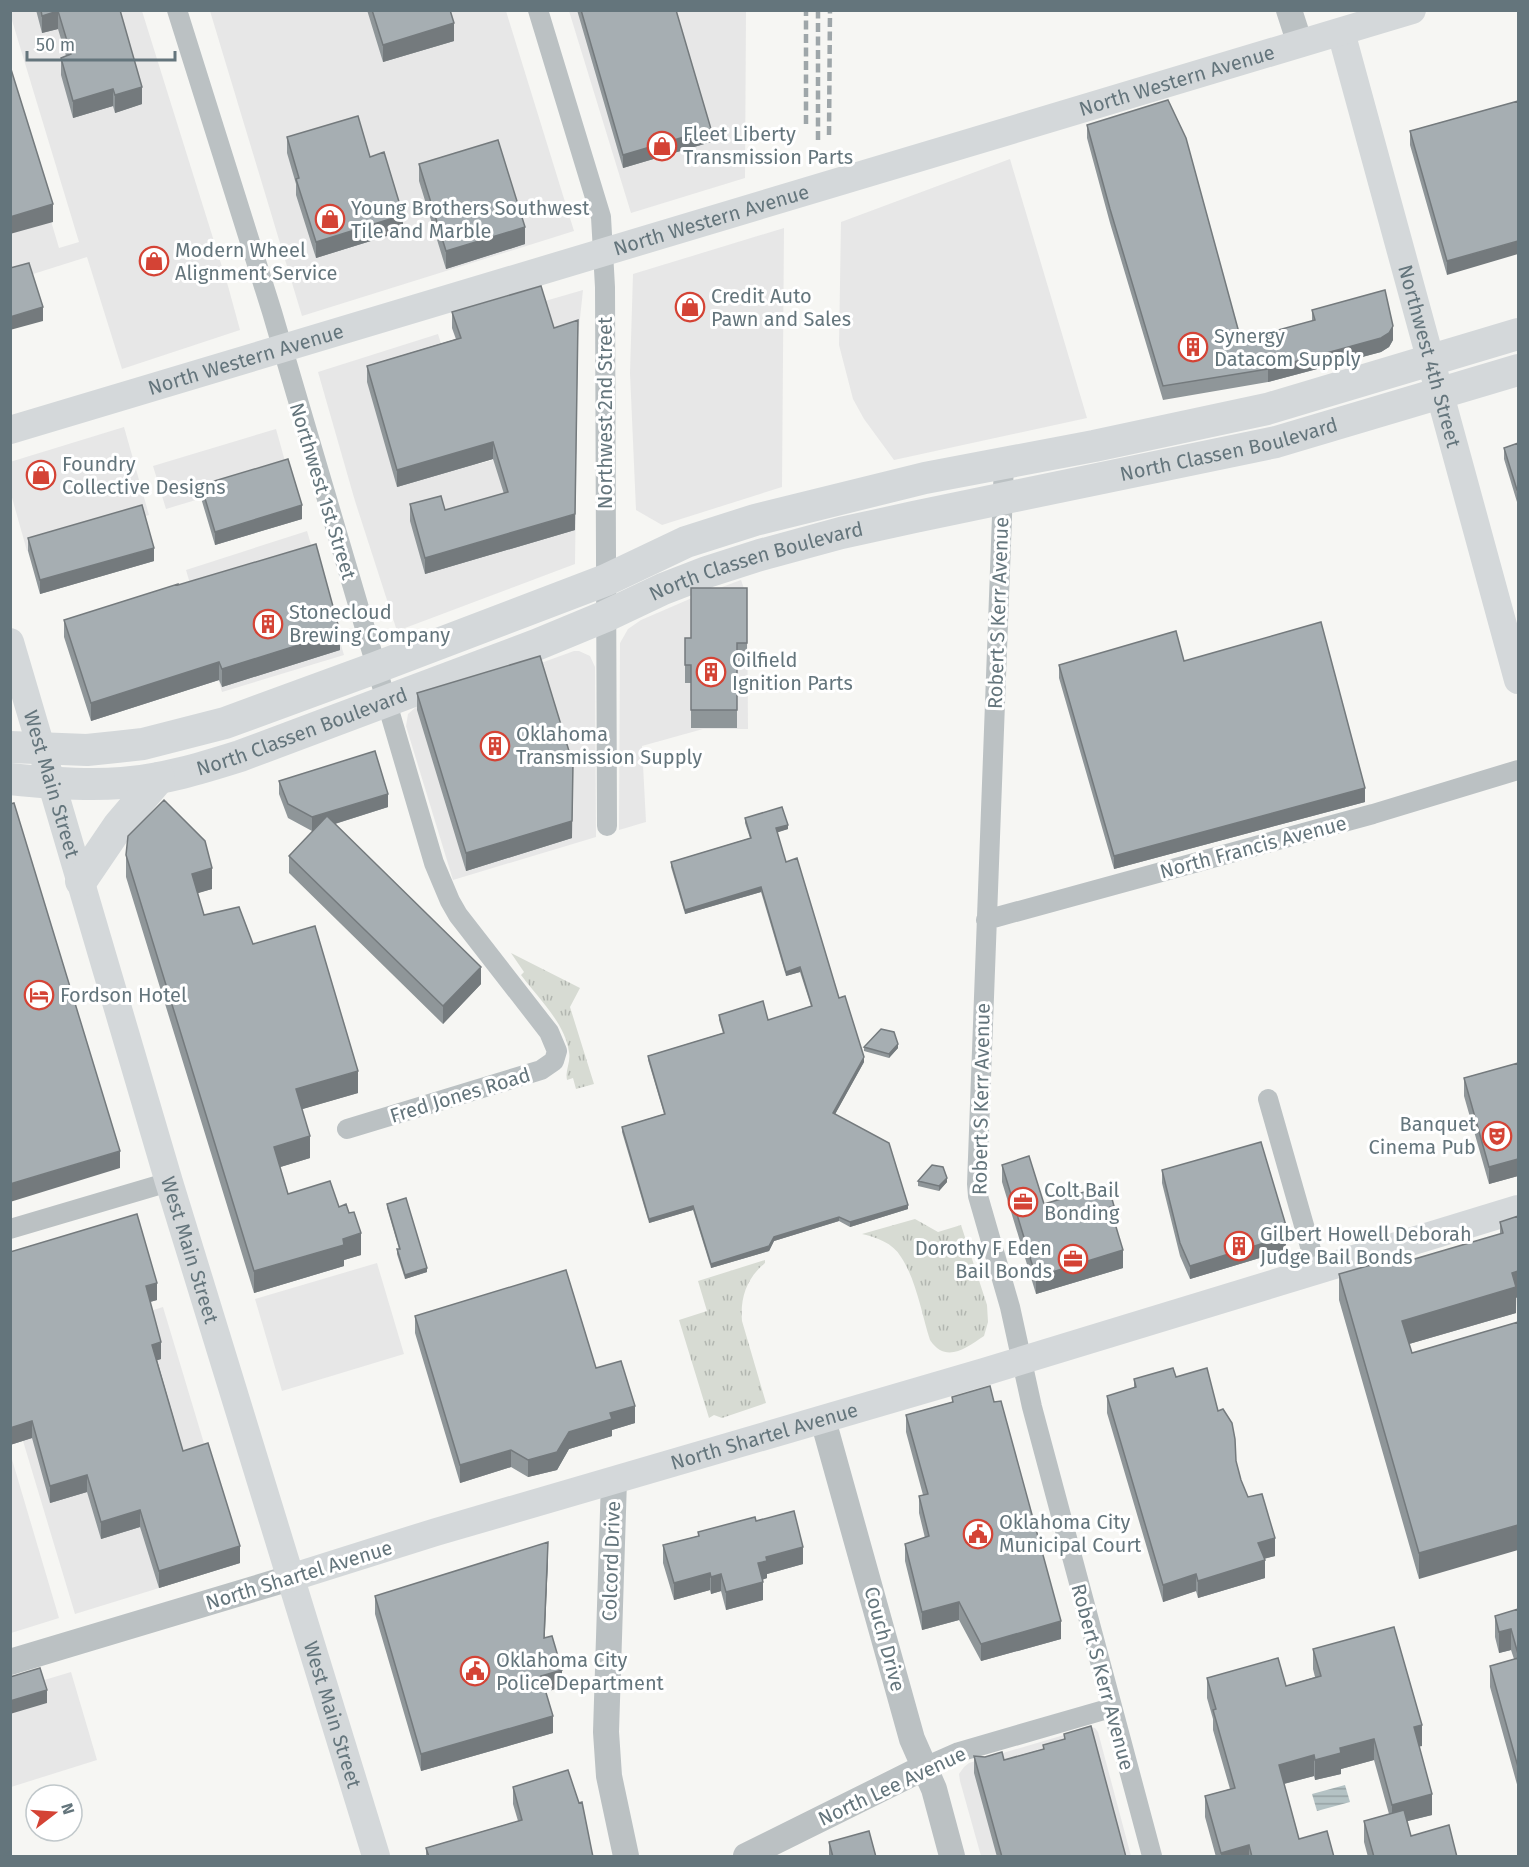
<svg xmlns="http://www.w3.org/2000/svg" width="1529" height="1867" viewBox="0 0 1529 1867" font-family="'Fira Sans',sans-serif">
<defs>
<pattern id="grass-tufts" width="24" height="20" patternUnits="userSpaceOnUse" patternTransform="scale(1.5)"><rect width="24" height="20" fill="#d7dbd3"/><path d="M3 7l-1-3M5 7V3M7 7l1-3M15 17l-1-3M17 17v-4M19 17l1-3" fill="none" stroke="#b2b6b0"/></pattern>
<pattern id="water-rules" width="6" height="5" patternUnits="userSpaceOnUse" patternTransform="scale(1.5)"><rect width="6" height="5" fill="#b4c2c4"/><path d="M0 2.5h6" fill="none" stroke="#96a2a4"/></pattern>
</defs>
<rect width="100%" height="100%" fill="#f6f6f3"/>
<path fill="#e7e7e7" d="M11,11H142L228,286L240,330L122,369L87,257L11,281L10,83L59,248L79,242L11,17Z
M210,11H506L574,231L302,316Z
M569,11H746L745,178L631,213Z
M1010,159L1087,418L894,460L864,419L853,399L839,345L841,222Z
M784,228L782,487L662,525L636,510L630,373L633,274Z
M583,290L578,337L575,564L397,631L355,501L318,372L438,334L478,464L493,460L452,328Z
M124,427L149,515L27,551L11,494L10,462Z
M276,429L288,472L166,509L153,466Z
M307,531L344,655L222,692L186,570Z
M741,580L747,597L748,729H703L642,746L646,822L619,830L620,643L628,629L641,620L692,598Z
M574,651H579L590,656L595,667L596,837L453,880L406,726L408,714L417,706L464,691Z
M377,1263L404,1354L282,1391L255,1299Z
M163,1307L240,1563L75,1614L11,1401L10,1356Z
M11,1456L59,1618L11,1633H10Z
M71,1672L97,1760L11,1787V1690Z
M1091,1727L1095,1728L1098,1732L1131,1856H981L960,1781L959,1774L964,1767L969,1763Z"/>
<path fill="url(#grass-tufts)" d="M511,953L580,988L570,1007L594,1084L576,1089L573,1078L567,1080C565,1070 571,1062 569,1052C565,1023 538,998 521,975L524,972Z
M915,1219L938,1232L961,1225L987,1305L988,1322L984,1336C966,1348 946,1364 930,1340C922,1315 916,1279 901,1257C893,1243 876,1237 862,1234Z
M765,1260V1263C747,1278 740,1297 742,1321L766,1403L722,1418L714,1415L709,1418L679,1320L707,1311L698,1281Z"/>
<path fill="url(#water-rules)" d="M1345,1785L1350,1802L1317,1811L1312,1794Z"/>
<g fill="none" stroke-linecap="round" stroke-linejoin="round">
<path stroke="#bbc1c3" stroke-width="20" d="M177,10L272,312L434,863L450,901L458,915L549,1032L557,1051L554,1061L541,1070L347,1129
M538,10L601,217L605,287L607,826
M1004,463L977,1184L978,1196L1010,1307L1032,1407L1152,1856
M986,920L1373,814L1518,770
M1268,1099L1317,1271
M10,1229L169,1182
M925,1767L959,1752L1111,1708"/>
<path stroke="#bbc1c3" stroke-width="26" d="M1289,10L1300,44
M823,1420L912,1739L934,1789L952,1856
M614,1480L606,1732L609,1776L626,1856
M10,1662L290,1578
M746,1856L925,1767"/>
<g stroke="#d4d8da" stroke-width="28">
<path id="s1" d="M1341,32L1518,680"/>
<path id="s2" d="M10,430L1412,10"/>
<path id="s3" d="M10,642L169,1182L376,1856"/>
<path id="s4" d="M290,1578L436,1532L984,1372L1518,1209"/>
</g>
<g stroke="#d4d8da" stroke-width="32">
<path d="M10,747L87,750L116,747L143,744L225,723L375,668L606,580L686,542L755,520L925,478L1094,446L1267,409L1518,334"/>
<path id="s5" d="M10,779C48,783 85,786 122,783C163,780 202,768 240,756L536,645L606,616L663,589L707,572L760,555L841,533L914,517L1276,442L1518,370"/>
<path d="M81,881L119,825L159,778"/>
</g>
<path stroke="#9ea6a9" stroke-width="4.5" stroke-dasharray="9 4.5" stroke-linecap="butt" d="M806,124V10
M829,135L830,10
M818,140V10"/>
</g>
<path fill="#8f9699" d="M36,10H120L142,104L115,113L113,106L73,118L61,75V58L66,56L58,29L42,33Z
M367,10H450L454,41L383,62Z
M577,10H676L711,142L623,168Z
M1518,101L1447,275L1410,145V131Z
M1087,125L1241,340L1312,321V310L1393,340L1389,347L1381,352L1268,382L1163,400L1110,223L1087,138Z
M287,137L370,157L403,231L316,258L296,195V184L287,153Z
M419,164L525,244L446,269L419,181Z
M452,312L575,530L425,574L410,521V504L445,510L504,494L493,459L397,487L367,382V366L456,339L452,328Z
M1518,443L1517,502L1504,459V448Z
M201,485L302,519L215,545L201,498Z
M28,538L154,561L40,594L28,551Z
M178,585L340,650L222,687L219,680L91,721L64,637V620Z
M747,588V661H737V728H691V683H685V638H691Z
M1184,661L1365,802L1114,869L1059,678V665Z
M417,693L572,838L466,871L417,710Z
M279,781L388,807L335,824L481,984L443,1024L289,873V856L314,830L312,831L288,818L279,794Z
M745,818L788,829L777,832L786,862L864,1062L835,1114L908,1209L850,1227L839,1221L774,1241L769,1251L711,1268L693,1210L649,1223L622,1132V1127L664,1114L648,1060V1056L723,1033L719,1020V1015L768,1020L811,1006L800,972L786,976L761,892L685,914L671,867V862L750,838L745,823Z
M126,855L212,889L197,893L204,915L253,944L358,1093L302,1109L310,1158L280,1167L288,1194L339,1207L361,1255L344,1260V1266L254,1293L126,877Z
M864,1047L898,1048L889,1058L864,1051Z
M1518,1063V1176L1489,1184L1464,1096V1078Z
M1002,1165L1044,1204L1114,1220L1123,1268L1036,1294L1002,1182Z
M1162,1170L1287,1242L1283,1251L1190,1279L1180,1256L1162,1183Z
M918,1181L947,1182L939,1191L918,1186Z
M387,1204L427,1272L405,1279L397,1254V1249H399L387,1208Z
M1518,1216L1516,1313L1409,1344L1412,1353L1518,1322L1419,1579L1339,1300V1274L1394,1265L1500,1234V1222Z
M10,1252L157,1300L150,1302L161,1359L157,1360L183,1451L240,1563L159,1588L140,1527L101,1539L87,1492L50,1503L32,1438L10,1445Z
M415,1316L596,1368L635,1423L612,1430V1436L569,1449L557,1470L528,1477L511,1467L460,1483L415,1333Z
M1176,1377L1218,1411L1236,1461L1241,1480L1248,1497L1275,1556L1264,1559L1265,1578L1198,1598L1196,1591L1163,1602L1107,1413V1396L1134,1388V1379Z
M952,1397L1061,1639L981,1661L959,1620L922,1630L905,1561V1544L925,1538L919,1513V1496L923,1495L906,1432V1415L952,1402Z
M756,1521L803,1564L767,1574V1578L762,1580L763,1600L726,1610L721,1591L711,1594L710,1590L674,1600L663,1563V1545L698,1536V1532Z
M548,1559L544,1638L562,1687L546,1692L553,1733L421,1771L375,1614V1596Z
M1518,1609V1788L1490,1687V1666L1514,1659L1511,1650L1499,1653L1495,1637V1616Z
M1313,1649L1422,1746H1419L1432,1815L1407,1821L1411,1836L1457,1857H1368L1364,1842V1821L1389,1814L1374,1760L1341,1769V1774L1315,1780L1314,1776L1284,1784L1299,1839L1334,1857H1216L1205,1817V1796L1230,1789L1213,1730V1719L1207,1698V1678L1286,1686L1315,1677L1313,1669Z
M1064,1734L1126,1857H997L974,1773V1756L1004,1760L1043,1749V1745L1064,1740Z
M513,1787L593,1857H426V1848L518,1821L513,1804Z
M829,1842L876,1857H829Z"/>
<path fill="#747a7d" d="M58,11V29L42,33V16Z
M454,23V41L383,62V45Z
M142,87V104L115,113V95Z
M113,89V106L73,118V101Z
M711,129V142L623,168V155Z
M53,204V222L10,234V217Z
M403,215V231L316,258V242Z
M525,227V244L446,269V251Z
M1518,241V254L1447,275V261Z
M43,307V321L10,330V317Z
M578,320L575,530L425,574V558L575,514Z
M1393,326V340L1389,347L1381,352L1268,382V369Z
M493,442V459L397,487V470Z
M1517,490H1518V502H1517Z
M302,505V519L215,545V532Z
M154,548V561L40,594V580Z
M340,632V650L222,687V669Z
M219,662V680L91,721V703Z
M573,764L572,838L466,871V853Z
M1365,788V802L1114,869V856Z
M388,794V807L312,831V817Z
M788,825V829L776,833V828Z
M212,868V889L192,895V874Z
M761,887V892L685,914V910Z
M481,967V984L443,1024V1006Z
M800,967V972L786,976V972Z
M898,1044V1048L889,1058V1054Z
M864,1057V1062L833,1118V1113Z
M358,1071V1093L296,1111V1089Z
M310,1136V1158L274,1169V1147Z
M120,1151V1168L10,1202V1184Z
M1518,1159V1176L1489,1184V1167Z
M947,1178V1182L939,1191V1186Z
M908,1205V1209L850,1227V1222Z
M693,1206V1210L649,1223V1219Z
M1114,1206V1223L1110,1207Z
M839,1217V1221L774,1241L769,1251L711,1268V1264L774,1237Z
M1287,1229V1242L1283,1251L1190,1279V1266Z
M361,1233V1255L344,1260V1266L254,1293V1271Z
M1123,1250V1268L1036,1294V1277Z
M427,1268V1272L405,1279V1275Z
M1518,1271V1297L1516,1298V1313L1402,1346V1321L1512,1273Z
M157,1283V1300L146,1303V1286Z
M161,1342V1359L152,1362V1345Z
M635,1406V1423L612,1430V1436L569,1449L557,1470L528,1477V1460L569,1432L610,1413Z
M32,1421V1438L10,1445V1428Z
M511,1450V1467L460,1483V1465Z
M87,1475V1492L50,1503V1486Z
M140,1510V1527L101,1539V1522Z
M1518,1525V1550L1419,1579V1553Z
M1275,1538V1556L1258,1560V1543Z
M548,1542V1559L544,1655V1638Z
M240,1546V1563L159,1588V1571Z
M803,1547V1564L767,1574V1578L758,1581V1563L766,1557Z
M1265,1560V1578L1198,1598V1581Z
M710,1573V1590L674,1600V1583Z
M721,1574V1591L711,1594V1577Z
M1196,1574V1591L1163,1602V1585Z
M763,1582V1600L726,1610V1592Z
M959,1602V1620L922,1630V1612Z
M1061,1621V1639L981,1661V1644Z
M1511,1629V1650L1499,1653V1632Z
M562,1670V1687L541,1693V1676Z
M47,1690V1703L10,1714V1701Z
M553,1716V1733L421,1771V1754Z
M1422,1725V1746L1414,1748V1727Z
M1374,1739V1760L1341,1769V1774L1315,1780V1760L1340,1748Z
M1314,1755V1776L1279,1785V1765Z
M1432,1794V1815L1392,1825V1805Z
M1249,1845V1857H1221V1853Z"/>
<path fill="#a6aeb2" stroke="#747a7d" stroke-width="1.5" d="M41,10H120L142,87L115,95L113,89L73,101L61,58L71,54L58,11L42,16Z
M372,10H450L454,23L383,45Z
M581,10H676L711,129L623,155Z
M10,66L53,204L10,217Z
M1168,100L1186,138L1241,340L1315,320L1312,310L1385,290L1393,326L1389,333L1381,338L1268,369L1163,386L1110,209L1087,125Z
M1518,101V241L1447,261L1410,131Z
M358,116L370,157L384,152L403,215L316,242L296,179L299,178L287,137Z
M498,140L525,227L446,251L419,164Z
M29,263L43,307L10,317V268Z
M541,286L554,328L578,320L575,514L425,558L410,504L441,496L445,510L508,492L493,442L397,470L367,366L461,338L452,312Z
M1518,443V490H1517L1504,448Z
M288,459L302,505L215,532L201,485Z
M142,505L154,548L40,580L28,538Z
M316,544L340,632L222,669L219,662L91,703L64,620L178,584V585Z
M691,588H747V643H737V710H691V665H685V638H691Z
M1321,622L1365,788L1114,856L1059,665L1176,631L1184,661Z
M540,656L573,764L572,821L466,853L417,693Z
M375,751L388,794L312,817L288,804L279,781Z
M164,800L205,841L212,868L192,874L204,915L239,907L253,944L315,926L358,1071L296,1089L310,1136L274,1147L288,1194L330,1181L339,1207L346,1204L349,1213L354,1212L361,1233L343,1239L344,1245L254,1271L126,855L128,836Z
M14,803L120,1151L10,1184V804Z
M782,807L788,825L776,828L786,862L797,858L839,998L845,996L864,1057L833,1113L889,1143L908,1205L850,1222L839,1217L774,1237L769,1246L711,1264L693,1206L649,1219L622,1127L665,1114L648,1056L724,1033L719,1015L763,1001L768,1020L812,1006L800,967L786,972L761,887L685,910L671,862L751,838L745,818Z
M327,816L481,967L443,1006L289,856Z
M881,1029L894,1032L898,1044L889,1054L864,1047Z
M1518,1063V1159L1489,1167L1464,1078Z
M1261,1142L1287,1229L1283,1237L1190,1266L1180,1243L1162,1170Z
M1029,1156L1044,1204L1108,1185L1114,1206L1110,1207L1123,1250L1036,1277L1002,1165Z
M932,1165L943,1167L947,1178L939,1186L918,1181Z
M406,1198L427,1268L405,1275L397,1249H400L387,1204Z
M137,1214L157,1283L146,1286L161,1342L152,1345L183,1451L208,1443L240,1546L159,1571L140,1510L101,1522L87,1475L50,1486L32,1421L10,1428V1252Z
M1518,1216V1271L1512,1273L1516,1287L1402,1321L1412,1353L1518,1322V1525L1419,1553L1339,1274L1392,1259L1394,1265L1503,1233L1500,1222Z
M566,1270L596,1368L621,1361L635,1406L610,1413L612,1419L569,1432L557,1452L528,1460L511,1450L460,1465L415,1316Z
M1173,1368L1176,1377L1207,1368L1218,1411L1223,1409L1232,1423L1235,1439L1236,1461L1241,1480L1248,1497L1262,1494L1275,1538L1258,1543L1265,1560L1198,1581L1196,1574L1163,1585L1107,1396L1136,1387L1134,1379Z
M990,1386L994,1402L1001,1401L1061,1621L981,1644L959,1602L922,1612L905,1544L929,1536L919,1496L928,1494L906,1415L953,1402L952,1397Z
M794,1511L803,1547L766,1557L767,1561L758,1563L763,1582L726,1592L721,1574L711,1577L710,1573L674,1583L663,1545L699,1536L698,1532L755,1517L756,1521Z
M548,1542L544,1638L552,1636L562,1670L541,1676L553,1716L421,1754L375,1596Z
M1518,1609V1654L1511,1629L1499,1632L1495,1616Z
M1394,1627L1422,1725L1414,1727L1432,1794L1392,1805L1374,1739L1340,1748L1341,1753L1315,1760L1314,1755L1279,1765L1299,1839L1327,1831L1334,1857H1252L1249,1845L1221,1853L1205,1796L1235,1788L1213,1710L1216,1709L1207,1678L1278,1658L1286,1686L1321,1676L1313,1649Z
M1518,1658V1767L1490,1666Z
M40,1668L47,1690L10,1701V1677Z
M1091,1726L1126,1857H1002L974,1756L985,1757L1002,1752L1004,1760L1044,1749L1043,1745L1065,1739L1064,1734Z
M568,1770L579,1803L582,1802L593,1857H429L426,1848L522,1820L513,1787Z
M1404,1810L1411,1836L1449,1825L1457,1857H1374L1364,1821Z
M869,1831L876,1857H833L829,1842Z"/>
<defs>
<g id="shop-ring" transform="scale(1.5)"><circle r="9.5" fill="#fff" stroke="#d44335" stroke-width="1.5"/><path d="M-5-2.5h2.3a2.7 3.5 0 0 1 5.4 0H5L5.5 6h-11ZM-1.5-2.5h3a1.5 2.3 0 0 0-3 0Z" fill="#d44335"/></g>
<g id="building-ring" transform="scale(1.5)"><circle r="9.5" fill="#fff" stroke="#d44335" stroke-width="1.5"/><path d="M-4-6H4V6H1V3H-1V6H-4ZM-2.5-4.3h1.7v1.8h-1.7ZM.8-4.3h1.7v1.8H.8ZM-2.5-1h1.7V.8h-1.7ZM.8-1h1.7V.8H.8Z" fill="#d44335"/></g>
<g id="hotel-ring" transform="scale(1.5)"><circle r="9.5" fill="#fff" stroke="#d44335" stroke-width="1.5"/><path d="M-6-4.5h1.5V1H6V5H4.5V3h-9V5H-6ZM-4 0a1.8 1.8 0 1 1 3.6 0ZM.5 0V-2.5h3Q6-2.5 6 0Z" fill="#d44335"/></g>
<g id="theatre-ring" transform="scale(1.5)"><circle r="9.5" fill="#fff" stroke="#d44335" stroke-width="1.5"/><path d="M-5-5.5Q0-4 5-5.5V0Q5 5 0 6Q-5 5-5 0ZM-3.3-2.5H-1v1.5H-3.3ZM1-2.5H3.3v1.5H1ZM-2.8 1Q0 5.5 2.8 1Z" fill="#d44335"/></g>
<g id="office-ring" transform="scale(1.5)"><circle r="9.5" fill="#fff" stroke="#d44335" stroke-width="1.5"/><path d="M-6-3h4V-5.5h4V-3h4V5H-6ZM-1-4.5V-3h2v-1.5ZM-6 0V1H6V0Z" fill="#d44335"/></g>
<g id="civic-ring" transform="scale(1.5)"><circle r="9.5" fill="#fff" stroke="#d44335" stroke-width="1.5"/><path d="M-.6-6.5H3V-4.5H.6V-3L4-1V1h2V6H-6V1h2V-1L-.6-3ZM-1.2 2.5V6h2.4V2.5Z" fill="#d44335"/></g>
</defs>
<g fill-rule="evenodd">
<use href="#shop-ring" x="662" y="146"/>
<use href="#shop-ring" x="330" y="219"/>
<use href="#shop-ring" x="154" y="261"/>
<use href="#shop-ring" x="690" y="307"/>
<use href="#building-ring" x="1193" y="347"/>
<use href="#shop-ring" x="41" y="475"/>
<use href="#building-ring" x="268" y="624"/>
<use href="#building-ring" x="711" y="672"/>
<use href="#building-ring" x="495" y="746"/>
<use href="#hotel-ring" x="39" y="995"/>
<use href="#theatre-ring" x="1497" y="1136"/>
<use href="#office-ring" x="1023" y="1202"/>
<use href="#building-ring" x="1239" y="1246"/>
<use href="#office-ring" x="1073" y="1259"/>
<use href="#civic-ring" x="978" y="1534"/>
<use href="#civic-ring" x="475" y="1671"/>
</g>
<g text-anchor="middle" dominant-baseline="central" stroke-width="6" stroke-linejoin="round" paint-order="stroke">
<g font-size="20" fill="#64757c" stroke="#fff">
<text stroke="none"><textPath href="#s2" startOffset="1218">North Western Avenue</textPath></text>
<text stroke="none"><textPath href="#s2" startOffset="732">North Western Avenue</textPath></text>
<text stroke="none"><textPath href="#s1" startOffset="336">Northwest 4th Street</textPath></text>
<text stroke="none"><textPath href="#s2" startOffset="246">North Western Avenue</textPath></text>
<text transform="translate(605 413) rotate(-90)">Northwest 2nd Street</text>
<text stroke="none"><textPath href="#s5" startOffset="1272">North Classen Boulevard</textPath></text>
<text transform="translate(323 491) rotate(73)">Northwest 1st Street</text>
<text stroke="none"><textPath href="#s5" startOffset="786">North Classen Boulevard</textPath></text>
<text transform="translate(998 613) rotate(-88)">Robert S Kerr Avenue</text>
<text stroke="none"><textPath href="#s5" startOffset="300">North Classen Boulevard</textPath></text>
<text stroke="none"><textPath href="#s3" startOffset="148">West Main Street</textPath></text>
<text transform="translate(1253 847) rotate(-15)">North Francis Avenue</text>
<text transform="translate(460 1095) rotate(-17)">Fred Jones Road</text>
<text transform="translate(981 1099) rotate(-89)">Robert S Kerr Avenue</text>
<text stroke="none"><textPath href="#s3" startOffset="634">West Main Street</textPath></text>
<text stroke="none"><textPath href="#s4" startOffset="495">North Shartel Avenue</textPath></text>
<text transform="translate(611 1561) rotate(-88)">Colcord Drive</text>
<text transform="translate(299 1575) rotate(-17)">North Shartel Avenue</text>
<text transform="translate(885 1639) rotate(75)">Couch Drive</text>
<text transform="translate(1103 1677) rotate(75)">Robert S Kerr Avenue</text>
<text stroke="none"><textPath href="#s3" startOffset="1120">West Main Street</textPath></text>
<text transform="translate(892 1786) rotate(-25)">North Lee Avenue</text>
</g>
<g font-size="20" fill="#64757c" stroke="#fff" text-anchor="start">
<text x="683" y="134">Fleet Liberty<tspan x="683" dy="23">Transmission Parts</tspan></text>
<text x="351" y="208">Young Brothers Southwest<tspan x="351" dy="23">Tile and Marble</tspan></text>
<text x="175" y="250">Modern Wheel<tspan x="175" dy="23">Alignment Service</tspan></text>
<text x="711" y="296">Credit Auto<tspan x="711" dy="23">Pawn and Sales</tspan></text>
<text x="1214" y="336">Synergy<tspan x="1214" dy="23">Datacom Supply</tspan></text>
<text x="62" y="464">Foundry<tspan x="62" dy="23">Collective Designs</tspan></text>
<text x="289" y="612">Stonecloud<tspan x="289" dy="23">Brewing Company</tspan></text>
<text x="732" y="660">Oilfield<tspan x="732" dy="23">Ignition Parts</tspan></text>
<text x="516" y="734">Oklahoma<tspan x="516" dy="23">Transmission Supply</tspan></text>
<text x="60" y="995">Fordson Hotel</text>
<text x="1476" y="1124" text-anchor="end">Banquet<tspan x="1476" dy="23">Cinema Pub</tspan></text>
<text x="1044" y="1190">Colt Bail<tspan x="1044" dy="23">Bonding</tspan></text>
<text x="1260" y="1234">Gilbert Howell Deborah<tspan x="1260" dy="23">Judge Bail Bonds</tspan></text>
<text x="1052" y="1248" text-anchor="end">Dorothy F Eden<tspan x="1052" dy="23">Bail Bonds</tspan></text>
<text x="999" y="1522">Oklahoma City<tspan x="999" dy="23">Municipal Court</tspan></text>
<text x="496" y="1660">Oklahoma City<tspan x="496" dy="23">Police Department</tspan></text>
</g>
</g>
<rect width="1529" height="1867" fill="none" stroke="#64757c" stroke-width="24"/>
<g transform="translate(54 1813) rotate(73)"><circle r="28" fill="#ffffff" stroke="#c1c8cb" stroke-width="1.5"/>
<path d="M0-4.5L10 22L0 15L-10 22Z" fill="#d44335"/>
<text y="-9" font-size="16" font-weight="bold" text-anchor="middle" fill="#64757c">N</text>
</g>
<path d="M27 51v9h148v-9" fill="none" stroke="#64757c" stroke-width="3"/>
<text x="36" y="51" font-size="18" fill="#64757c" stroke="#ffffff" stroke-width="4.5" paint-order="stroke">50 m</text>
</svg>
